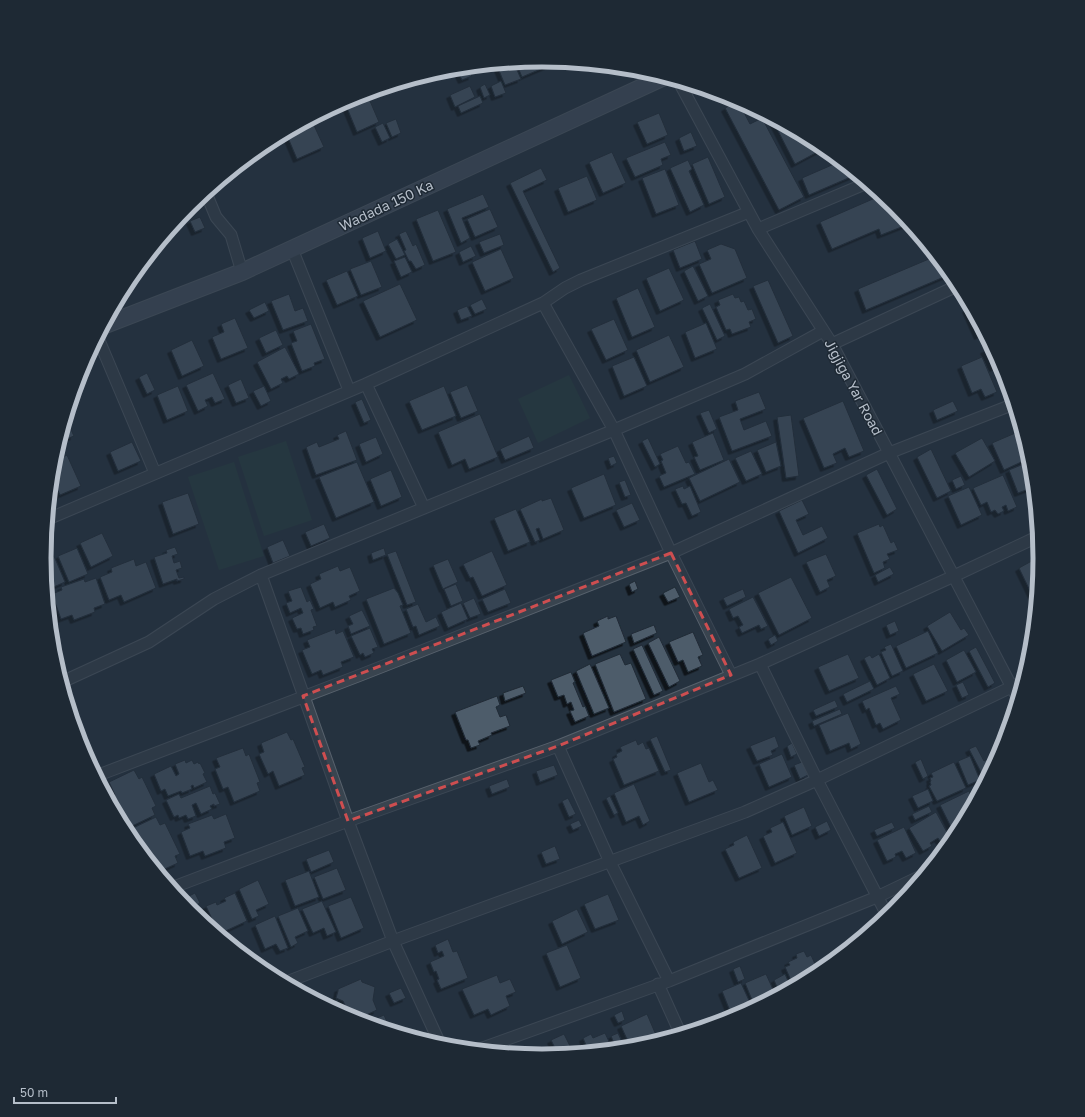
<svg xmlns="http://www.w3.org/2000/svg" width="1085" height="1117" viewBox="0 0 1085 1117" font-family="'Golos Text',sans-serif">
<defs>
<filter id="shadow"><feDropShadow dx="-3.5" dy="3.5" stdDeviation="0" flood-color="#0009"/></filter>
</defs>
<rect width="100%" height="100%" fill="#25323f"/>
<path fill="#273f40" d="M569,375L590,418L538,443L518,399Z
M286,441L312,520L264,536L238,457Z
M234,462L264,556L219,570L188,477Z"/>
<path fill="#4e5b6a" stroke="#202b36" filter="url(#shadow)" d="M543,60H548L550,65L522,77L517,65L523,62Z
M512,63H514L521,79L505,85L498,68Z
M468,70L472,76L462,80L459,74Z
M501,81L506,93L495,97L491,86Z
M485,84L490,95L484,98L480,87Z
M470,86L475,97L455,107L450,95Z
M367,94L379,122L357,132L345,103Z
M480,96L483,103L461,113L458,106Z
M738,101L750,124L762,118L804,197L779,210L725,108Z
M659,113L668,135L647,144L637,122Z
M396,119L401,133L392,137L386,123Z
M772,119L820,144L825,148L795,164Z
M312,121L324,147L297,159L286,133Z
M383,123L390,138L382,142L375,127Z
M691,132L697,146L684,151L679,138Z
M665,142L671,155L661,159L663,165L635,177L626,158Z
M612,152L626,183L603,193L589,162Z
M708,157L725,197L709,204L692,164Z
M688,160L692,169L689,171L704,205L690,212L670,168Z
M841,161L849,169L853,176L809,195L802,178Z
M541,168L547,180L523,191L560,268L553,272L510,183Z
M665,169L679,205L656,214L642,178Z
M587,176L597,200L568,212L558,188Z
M483,194L489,207L462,218L470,238L461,243L447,209Z
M882,195L895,206L909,224L881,235L879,229L832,249L820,222Z
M490,209L498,227L475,237L467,219Z
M438,210L456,252L433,261L416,219Z
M200,217L205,228L195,232L190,221Z
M378,231L386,251L370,258L362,238Z
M406,231L413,246L416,244L425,265L416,269L411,261H409L404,251L406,250L399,234Z
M500,234L504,245L484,253L479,242Z
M397,239L405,255L396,259L388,244Z
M695,241L702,259L680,268L673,250Z
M721,244L735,249L747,278L712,293L699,264L711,259L707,250Z
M471,246L476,256L463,262L459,252Z
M501,249L514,278L485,291L472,262Z
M936,256L951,274L866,310L858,289Z
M405,257L412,272L401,277L394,261Z
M371,261L382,287L361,295L350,269Z
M693,266L708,296L698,301L684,271Z
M669,268L684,300L660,311L646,278Z
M347,271L358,296L337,305L326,280Z
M768,280L793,336L778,343L753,286Z
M400,284L417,320L380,337L363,301Z
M638,288L655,327L632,337L616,298Z
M289,294L295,311L303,308L308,321L283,330L271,301Z
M733,294L735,298L739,297L741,302L744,301L748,310L752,309L756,319L749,322L751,327L732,334L730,329L726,330L716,307L720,305L718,300Z
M482,299L487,309L475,314L470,305Z
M265,302L269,311L254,318L249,310Z
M710,304L725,336L717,340L702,308Z
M467,306L472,316L461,320L457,310Z
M971,307L984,333L978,336L966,309Z
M235,318L248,348L221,359L212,337L224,332L221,324Z
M614,319L628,350L606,360L591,329Z
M706,323L717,349L695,358L685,332Z
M311,324L325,359L314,363L315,366L302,371L291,343L297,341L293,331Z
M276,330L283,345L266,353L259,338Z
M669,335L684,367L650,382L636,350Z
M192,340L204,366L182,376L171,350Z
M285,347L299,374L289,379L287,376L281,379L283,383L271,389L257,362Z
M992,347L1001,364L993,368L984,350Z
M634,357L647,386L624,396L612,366Z
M982,357L997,392L985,397L981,389L972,393L961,366Z
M147,373L155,390L147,394L139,377Z
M213,373L225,399L215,403L212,397L205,400L208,406L198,411L186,385Z
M241,379L249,398L236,403L228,385Z
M467,385L478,411L461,418L450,392Z
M178,386L188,411L167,420L157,395Z
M264,386L271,401L261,406L253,391Z
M444,386L456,416L422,430L409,401Z
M759,392L766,409L740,419L744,430L766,421L772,436L732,451L719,417L738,410L735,401Z
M362,399L371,420L364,423L355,402Z
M843,401L864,451L849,457L845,448L833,454L837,463L824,468L803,418Z
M953,401L958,411L937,420L933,410Z
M709,410L717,429L709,433L700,413Z
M480,414L498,457L469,469L465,459L452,465L438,432Z
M791,415L799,476L786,478L777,417Z
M66,419L74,436L59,442Z
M346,431L357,460L316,475L306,447L317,442L319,447L339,439L337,435Z
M1020,431L1030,458L1004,470L992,443Z
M713,433L724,460L700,470L694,457L698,456L692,442Z
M529,436L534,448L505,460L500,449Z
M376,437L383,454L366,462L359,444Z
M648,438L660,464L655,467L642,441Z
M982,438L995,461L969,477L955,453Z
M132,442L141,461L118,471L110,452Z
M776,442L781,466L766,472L757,450Z
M678,446L686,463L689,462L695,474L664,487L659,476L666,473L661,461L663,460L660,454Z
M931,449L951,491L937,498L917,457Z
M751,451L762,474L746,481L735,458Z
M67,455L81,486L60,495L52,477L54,461Z
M614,456L617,463L611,466L608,458Z
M729,459L740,482L700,501L689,478Z
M1031,461L1034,487L1018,493L1009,470Z
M357,462L374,502L336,518L319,477Z
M877,469L897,509L887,515L866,475Z
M391,470L402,497L381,506L370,479Z
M604,474L616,505L584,518L571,488Z
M1003,475L1017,507L1008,511L1006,505L1002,507L1004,511L998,514L995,510L991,512L987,502L981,505L973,488Z
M961,476L965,485L956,489L952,480Z
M625,480L631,495L625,497L619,482Z
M683,486L684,489L690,486L701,512L692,516L686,503L682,504L675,489Z
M969,487L982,515L961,525L948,496Z
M188,493L199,524L173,534L162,502Z
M551,498L564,530L543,539L539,528L536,529L540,540L535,542L520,509L542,499V501Z
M802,500L809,514L796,520L803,535L822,526L828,538L798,553L779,511Z
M632,503L640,520L624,527L616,510Z
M516,509L530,542L508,551L494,518Z
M324,524L330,538L311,546L305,532Z
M879,524L880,527L883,525L891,543L894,541L898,550L887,554L890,559L883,562L885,568L874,573L857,533Z
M102,533L113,556L91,567L80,543Z
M283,540L290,556L273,563L267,547Z
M175,547L178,554L172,556L174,563L180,561L182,568L176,570L179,578L184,577V579L177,581V579L163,584L154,557L167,553L166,550Z
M77,548L88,574L69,582L58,556Z
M384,548L386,555L373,560L371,553Z
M396,551L416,602L407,605L387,554Z
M492,551L507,585L482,596L473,577L470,578L463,564Z
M826,554L836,576L827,580L830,587L820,592L806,562Z
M54,556L65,582L49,589L46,583L44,561Z
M1037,558L1040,564L1037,595L1033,597L1019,568Z
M134,559L136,566L146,562L156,588L124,602L121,595L109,600L100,577L112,572L111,568Z
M448,559L458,582L443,589L433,565Z
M338,566L340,571L350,567L360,591L349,596L351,600L335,607L333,602L320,608L310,584L321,579L319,574Z
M890,567L894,574L878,582L875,575Z
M791,577L812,618L779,635L758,593Z
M96,578L105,604L94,608L95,612L74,620L72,615L61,619L52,594L62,590L61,587L84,579L85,582Z
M635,581L638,589L632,592L629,584Z
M456,584L463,601L451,606L444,589Z
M301,587L307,602L310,600L314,609L311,610L317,626L313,627L314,630L303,634L301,628L297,629L292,618L303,613L301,608L290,613L286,603L292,601L288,591Z
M675,587L680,597L668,602L663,593Z
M394,588L398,593L403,605L400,606L411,633L384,644L366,599Z
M505,589L511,603L488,612L482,599Z
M743,589L746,597L727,606L723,598Z
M753,597L768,626L761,629L759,625L742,633L739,627L743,625L738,616L733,618L729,609Z
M474,598L481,614L470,618L463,603Z
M461,603L468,619L448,628L441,612Z
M418,604L426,622L436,617L440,626L419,635L416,626L413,627L406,609Z
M362,610L370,626L351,634L348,626L353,624L349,616Z
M950,612L961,630L964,628L969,635L942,651L927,626Z
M608,616V619L616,616L626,642L592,656L583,633L599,626L597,621Z
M54,618L60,632L52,636L50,620Z
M895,621L899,631L890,635L886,625Z
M654,625L657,633L634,643L631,634Z
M370,628L378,647L372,649L374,653L365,657L363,653L360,655L351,636Z
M335,629L336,634L343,631L354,657L341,662L343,667L323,675L321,670L312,674L302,650L310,647L307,640Z
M928,631L938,653L906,668L896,646Z
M693,632L703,655L698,657L702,666L688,672L683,660L678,662L669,642Z
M775,635L778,641L771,645L768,639Z
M659,637L680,681L669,687L648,643Z
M891,644L903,671L892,676L881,652L886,650L884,647Z
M642,645L663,691L654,695L633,649Z
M976,647L995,683L988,687L969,651Z
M964,650L976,672L957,682L946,660Z
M620,654L625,665L631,663L646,699L614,712L595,664Z
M848,654L859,678L829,691L818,667Z
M879,654L890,678L877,685L864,658L870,655L872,658Z
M590,664L609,708L594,714L576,671Z
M934,664L948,691L926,701L913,674Z
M571,672L575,682L573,683L583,707L585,706L589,716L575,722L570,711L574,710L571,702L567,704L564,695L558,697L551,680Z
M870,681L874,689L847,702L843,694Z
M963,682L969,695L962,698L956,685Z
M523,686L526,693L505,701L503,693Z
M896,686L900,694L891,698L901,720L883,729L880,723L876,725L869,708L866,710L862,701Z
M497,696L500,705L496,707L500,717L506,715L510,726L491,733L492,735L478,741L480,745L471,748L468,740H466L455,712Z
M835,700L838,707L816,716L813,710Z
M840,709L842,714L814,726L812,721Z
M848,713L861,744L851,749L849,743L830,751L819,725Z
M287,732L291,740L293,739L305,767L302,768L305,775L279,786L273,771L268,774L259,754L264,752L261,743Z
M657,736L671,770L665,772L650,739Z
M775,736L779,747L771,751L773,755L757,761L750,746Z
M636,740L638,745L643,742L646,749L649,748L659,771L624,785L613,759L617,757L616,754L622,751L620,747Z
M792,743L797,754L791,757L787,746Z
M976,746L984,761L990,758L994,766L993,769L982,774L969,749Z
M243,748L246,756L249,754L260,782L257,783L260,791L234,802L228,787L223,789L215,769L220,767L216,758Z
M782,754L792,777L769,787L759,764Z
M970,756L980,780L968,785L958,761Z
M921,759L928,776L923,779L915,762Z
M185,760L186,763L192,760L194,764L198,762L199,764L200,763L205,773L203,774L207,782L194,788L193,785L191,786L192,789L182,793L181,791L168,796L165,789L161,791L154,774L171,766L176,776L179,774L175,764Z
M802,762L808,775L800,779L794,765Z
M954,762L966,788L937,801L929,786L931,785L930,782L931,781L930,778L933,777L931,773Z
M701,763L709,782L713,780L718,790L689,802L677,773Z
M554,765L558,775L540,782L536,771Z
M134,770L139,779L142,777L156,806L152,808L155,815L130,827L124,814L120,815L111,797L115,795L109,782Z
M507,779L510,787L492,794L489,786Z
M634,784L650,821L643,825L639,816L626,822L614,793Z
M210,786L213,794L215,793L220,804L214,806V804L210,806L212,809L201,814L196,803L192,805L196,816L188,819L186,815L179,818L178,815L174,817L166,800L179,794L181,798Z
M928,789L933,801L918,808L912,796Z
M969,791L974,803L966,818L961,820L963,824L961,827L953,831L940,805Z
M610,796L618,813L614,815L606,798Z
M568,798L576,814L569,817L562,801Z
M929,806L932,812L915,820L912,814Z
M804,807L812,826L792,835L784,816Z
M936,812L949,836L940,841L938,838L930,843L932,846L923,851L909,828Z
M226,814L235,838L224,842L226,848L205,856L203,851L190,856L181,832L190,828L188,824L212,815L214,819Z
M156,817L160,825L165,823L180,854L175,856L178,863L158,872L132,840L136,838L131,829Z
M579,820L582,826L573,830L570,824Z
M827,821L831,830L819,836L815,827Z
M783,822L797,853L775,863L763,836L772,832L770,828Z
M892,822L895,828L877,836L874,830Z
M904,827L916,853L906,858L902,851L895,854L896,857L887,861L877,840Z
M747,835L762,868L739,878L725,849L734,845L733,842Z
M555,846L560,859L546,864L541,852Z
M329,850L334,862L311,872L306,859Z
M337,868L346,890L323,899L314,877Z
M309,871L319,897L295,906L285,880Z
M258,880L269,904L256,910L259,916L252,919L239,889Z
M195,893L200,903L190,909L185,898Z
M235,893L247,921L219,934L206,906L216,902L217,905L226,901L224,898Z
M608,894L619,920L595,929L584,904Z
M351,897L364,928L341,938L328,906Z
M322,901L336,932L327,936L324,928L313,933L302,909Z
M298,908L308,931L295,937L298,943L291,947L278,916Z
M577,909L588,932L562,944L552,921Z
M275,916L288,948L280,951L276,944L265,949L255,925Z
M448,939L453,952L457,951L468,978L441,989L437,980L439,979L436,971L434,972L430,962L444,956L442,951L438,953L435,945Z
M567,945L581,978L560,987L546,953Z
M804,951L807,957L811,955L819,973L794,987L785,967L790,965L788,962L797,958L796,954Z
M740,966L745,979L738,982L733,969Z
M766,974L776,996L755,1007L745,983Z
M785,974L791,988L780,994L774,980Z
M497,975L500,983L510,979L516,992L506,996L510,1006L491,1015L488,1009L474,1015L462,989Z
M361,979L362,982L375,987L373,1000L377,1010L355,1020L351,1018L343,1001L336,998L338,991V989Z
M741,983L752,1007L732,1016L722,991Z
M401,988L406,998L394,1003L389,993Z
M312,991L316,1000L305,994Z
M337,1000L343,1014L332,1009L330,1003Z
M622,1011L625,1020L618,1023L614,1015Z
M647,1014L659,1042L640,1047L631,1048L621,1026Z
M384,1015L391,1031L365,1023Z
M605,1033L613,1050L589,1052L583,1038L591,1034L593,1038Z
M618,1033L625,1049L617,1050L611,1036Z
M564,1034L570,1046L557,1052L551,1040Z
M582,1045L586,1053L557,1056Z"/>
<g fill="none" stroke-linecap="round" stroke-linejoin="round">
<g stroke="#57616c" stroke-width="13">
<path id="street" d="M679,82L758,229L832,344L1018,699
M206,193L216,217L231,235L242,272
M758,229L867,183
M292,249L349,390
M543,303L614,430L671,553L731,675
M98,338L155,473
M832,344L959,285
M366,384L424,508
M48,519L366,384L543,303L565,288L581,280L749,212
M261,575L348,821L393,941L441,1046
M760,664L817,780L888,917
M62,682L149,642L214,599L261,575L614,430L745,374L823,331
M558,746L610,862L669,981
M96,776L358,676L671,553L889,453L1014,404
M171,888L348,821L558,746L760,664L954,576L1039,536
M284,983L393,941L745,812L817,780L1024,681
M658,984L681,1035
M477,1050L669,981L877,897L925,874"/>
</g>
<g stroke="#57616c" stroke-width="18">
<path id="secondary" d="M105,325L242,272L664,77"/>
</g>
<use href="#street" stroke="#39444f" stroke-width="11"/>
<use href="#secondary" stroke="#475362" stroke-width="16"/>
</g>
<path d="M0 0H1085V1117H0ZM671,553L731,675L558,746L348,821L303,696Z" fill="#25323f" fill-opacity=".55" fill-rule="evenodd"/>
<path fill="none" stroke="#ce4e50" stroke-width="3" stroke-dasharray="8 5" stroke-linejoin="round" d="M671,553L731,675L558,746L348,821L303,696Z"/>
<g text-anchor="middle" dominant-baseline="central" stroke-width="3" stroke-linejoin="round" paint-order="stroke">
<g font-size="14" fill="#b5bec9" stroke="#1e2934">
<text transform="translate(386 205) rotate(-25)">Wadada 150 Ka</text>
<text transform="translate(854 387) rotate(62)">Jigjiga Yar Road</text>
</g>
</g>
<path d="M0 0H1085V1117H0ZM51 558a491 491 0 1 1 982 0a491 491 0 1 1-982 0Z" fill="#1e2934" fill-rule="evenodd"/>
<path fill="none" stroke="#b5bec9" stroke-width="5" d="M51 558a491 491 0 1 1 982 0a491 491 0 1 1-982 0Z"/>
<path d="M14 1097v6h102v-6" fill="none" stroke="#b5bec9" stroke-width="2"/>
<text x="20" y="1097" font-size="12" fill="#b5bec9" stroke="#1e2934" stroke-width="3" paint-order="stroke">50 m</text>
</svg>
